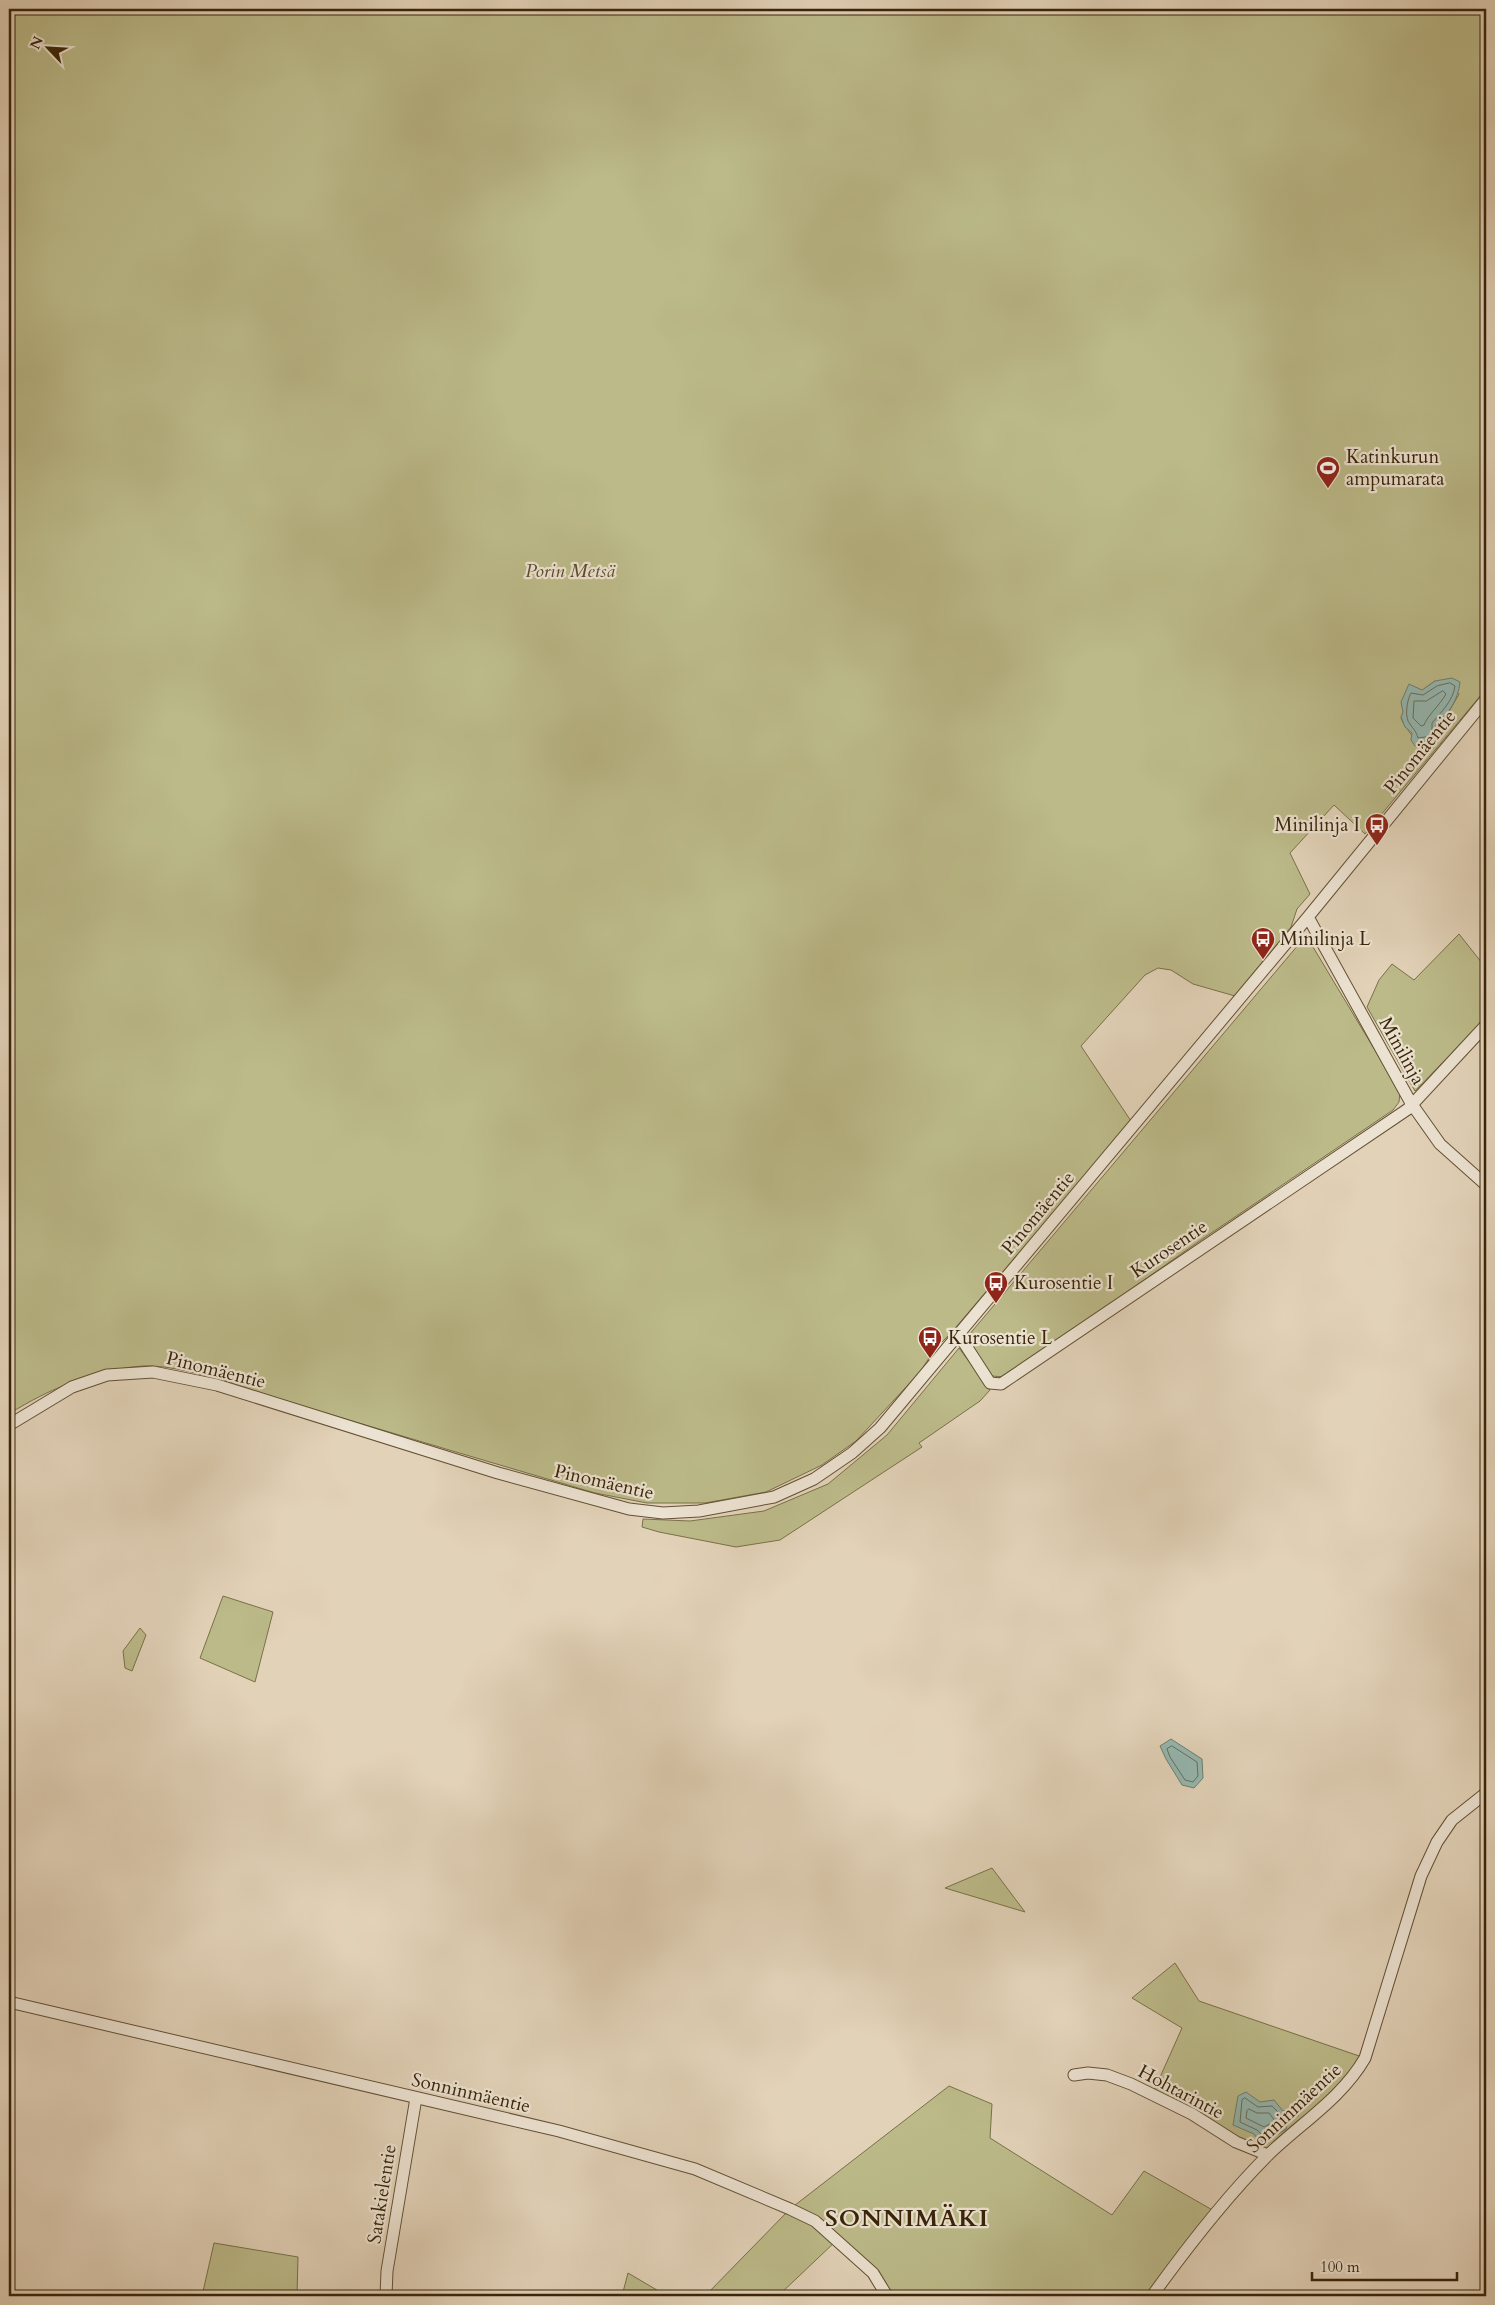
<svg xmlns="http://www.w3.org/2000/svg" width="1495" height="2305" viewBox="0 0 1495 2305" font-family="Cardo,serif">
<rect width="100%" height="100%" fill="#e2d2b8"/>
<filter id="stains"><feTurbulence type="fractalNoise" baseFrequency=".004" numOctaves="4"/><feColorMatrix values="0 0 0 0 .2 0 0 0 0 .09 0 0 0 0 .02 0 0 0 .5 -.17"/></filter>
<radialGradient id="worn" r=".72"><stop offset=".6" stop-color="#630" stop-opacity="0"/><stop offset="1" stop-color="#630" stop-opacity=".3"/></radialGradient>
<path fill="#bcba89" stroke="#7a7049" fill-rule="evenodd" d="M9,9H1486V689L1365,834L1334,805L1290,853L1310,894L1297,909L1291,927L1235,996L1193,984L1171,970L1158,968L1145,975L1081,1046L1131,1121L951,1333L935,1349L920,1372L856,1441L822,1465L766,1492L705,1503H647L595,1493C493,1463 391,1433 290,1402C250,1390 183,1364 143,1366C97,1369 48,1389 9,1414ZM1435,681L1459,694L1447,715L1436,725V731H1444L1416,746C1412,732 1406,730 1401,718C1406,703 1422,690 1435,681Z
M1459,934L1486,968V1018L1415,1091L1367,1007L1379,980L1392,964L1414,980Z
M1307,942L1313,947L1400,1092L1399,1102L1393,1110L1201,1240L1027,1362L1004,1377L992,1376L968,1341V1336L1299,944Z
M959,1348L990,1390L980,1401L919,1443L922,1447L780,1540L736,1547L659,1532L642,1527L643,1519L690,1521L764,1511L828,1484L887,1435Z
M223,1596L273,1612L255,1682L200,1658Z
M140,1628L146,1635L132,1671L125,1668L123,1651Z
M992,1868L1025,1912L945,1888Z
M1175,1963L1199,2001L1365,2058L1268,2155L1152,2095L1182,2028L1132,1998ZM1295,2110L1298,2116L1288,2120L1286,2129L1263,2144L1254,2134L1283,2111Z
M949,2086L992,2104L990,2138L1112,2215L1144,2171L1216,2212L1152,2296H887L837,2240L778,2296H705L790,2209Z
M214,2243L298,2257L297,2296H202Z
M628,2273L667,2296H622Z"/>
<path fill="#95b7b0" stroke="#707d6d" d="M1452,678L1460,682C1458,700 1449,713 1436,725V731H1445L1434,743L1425,741L1415,746L1411,740L1412,733L1405,727L1401,717L1403,712L1401,702L1409,684L1422,690L1435,681Z
M1171,1739L1202,1759L1203,1778L1194,1788L1182,1785L1166,1759L1160,1746Z
M1246,2092L1260,2102L1274,2100L1283,2111L1295,2110L1299,2115L1288,2120L1286,2129L1262,2144L1254,2134L1233,2125L1238,2096Z"/>
<g fill="none" stroke-linecap="round" stroke-linejoin="round">
<path stroke="#676e5c" stroke-width="1" d="M1450,683L1455,686C1453,701 1441,712 1432,723V736L1418,738C1416,731 1414,730 1410,724C1404,718 1407,700 1411,693L1423,695L1437,686Z
M1443,691L1446,694C1440,705 1427,716 1424,725L1421,726L1413,718L1414,701H1426Z
M1172,1746L1197,1762L1198,1776L1193,1782L1185,1780L1170,1757L1167,1749Z
M1245,2098L1258,2107L1272,2106L1283,2117L1281,2125L1263,2136L1257,2130L1240,2122L1242,2100Z
M1249,2109L1257,2113H1269L1275,2121L1264,2127L1246,2118L1247,2111Z"/>
<g stroke="#635035" stroke-width="13">
<path id="minor" d="M1308,917L1411,1103L1440,1144L1486,1185
M959,1335L990,1383L1001,1384L1408,1109L1486,1025
M9,1425L72,1387L107,1375L153,1372L217,1385L498,1473L629,1509L663,1513L699,1511L774,1497L814,1479L852,1453L880,1428L1308,917L1486,699
M9,2002L559,2131L695,2169L790,2209L815,2221L873,2273L887,2296
M1074,2075L1088,2073L1107,2075L1131,2084L1192,2114L1236,2142L1268,2155
M386,2296L387,2271L416,2098
M1152,2296C1188,2246 1225,2198 1268,2155C1301,2123 1342,2098 1365,2058L1421,1876L1437,1842L1452,1820L1486,1793"/>
</g>
<use href="#minor" stroke="#ece2d1" stroke-width="11"/>
</g>
<defs>
<g id="stadium-pin" transform="scale(1.25)"><path d="M0 17L-7.5 6A9.5 9.5 0 1 1 7.5 6Z" fill="#8f2418" stroke="#ece2d1"/><path d="M0-5a6.5 5 0 1 0 0 10a6.5 5 0 1 0 0-10ZM-3.5-1.8h7v3.6h-7Z" fill="#fff"/></g>
<g id="bus-pin" transform="scale(1.25)"><path d="M0 17L-7.5 6A9.5 9.5 0 1 1 7.5 6Z" fill="#8f2418" stroke="#ece2d1"/><path d="M-5-6H5V4H4V6H2V4H-2V6H-4V4H-5ZM-3.5-4V0h7V-4ZM-3.5 1.2v1.5H-2V1.2ZM2 1.2v1.5H3.5V1.2Z" fill="#fff"/></g>
</defs>
<g fill-rule="evenodd">
<use href="#stadium-pin" x="1328" y="468"/>
<use href="#bus-pin" x="1377" y="825"/>
<use href="#bus-pin" x="1263" y="939"/>
<use href="#bus-pin" x="996" y="1283"/>
<use href="#bus-pin" x="930" y="1338"/>
</g>
<g text-anchor="middle" dominant-baseline="central" stroke-width="4.5" stroke-linejoin="round" paint-order="stroke">
<g font-size="19" fill="#392509" stroke="#ece2d1" text-anchor="start">
<text x="1346" y="457">Katinkurun<tspan x="1346" dy="22">ampumarata</tspan></text>
<text x="1360" y="825" text-anchor="end">Minilinja I</text>
<text x="1280" y="939">Minilinja L</text>
<text x="1014" y="1283">Kurosentie I</text>
<text x="948" y="1338">Kurosentie L</text>
</g>
<g font-size="19" font-style="italic" fill="#5a4a29" stroke="#ece2d1">
<text x="570" y="571">Porin Metsä</text>
</g>
<g font-size="19" fill="#392509" stroke="#ece2d1">
<text transform="translate(1420 752) rotate(-51)">Pinomäentie</text>
<text transform="translate(1402 1051) rotate(61)">Minilinja</text>
<text transform="translate(1038 1213) rotate(-50)">Pinomäentie</text>
<text transform="translate(1169 1249) rotate(-34)">Kurosentie</text>
<text transform="translate(216 1370) rotate(14)">Pinomäentie</text>
<text transform="translate(604 1482) rotate(13)">Pinomäentie</text>
<text transform="translate(1181 2092) rotate(28)">Hohtarintie</text>
<text transform="translate(471 2093) rotate(13)">Sonninmäentie</text>
<text transform="translate(1294 2108) rotate(-43)">Sonninmäentie</text>
<text transform="translate(382 2194) rotate(-81)">Satakielentie</text>
</g>
<g font-size="24" font-weight="bold" letter-spacing="1" fill="#392509" stroke="#ece2d1">
<text x="907" y="2218">SONNIMÄKI</text>
</g>
</g>
<rect width="1495" height="2305" fill="none" stroke="#e2d2b8" stroke-width="30"/>
<rect x="10" y="10" width="1475" height="2285" fill="none" stroke="#392509" stroke-width="2.5"/>
<rect x="15" y="15" width="1465" height="2275" fill="none" stroke="#392509"/>
<g transform="translate(48 48) rotate(295)" stroke="#ece2d1" stroke-width="4" paint-order="stroke">
<path d="M0-4L9 19L0 12L-9 19Z" fill="#392509"/>
<text y="-8" font-size="14" font-weight="bold" text-anchor="middle" fill="#392509">N</text>
</g>
<path d="M1312 2272v8h145v-8" fill="none" stroke="#392509" stroke-width="2.5"/>
<text x="1320" y="2272" font-size="15" fill="#392509" stroke="#ece2d1" stroke-width="4" paint-order="stroke">100 m</text>
<rect width="100%" height="100%" filter="url(#stains)"/>
<rect width="100%" height="100%" fill="url(#worn)"/>
</svg>
